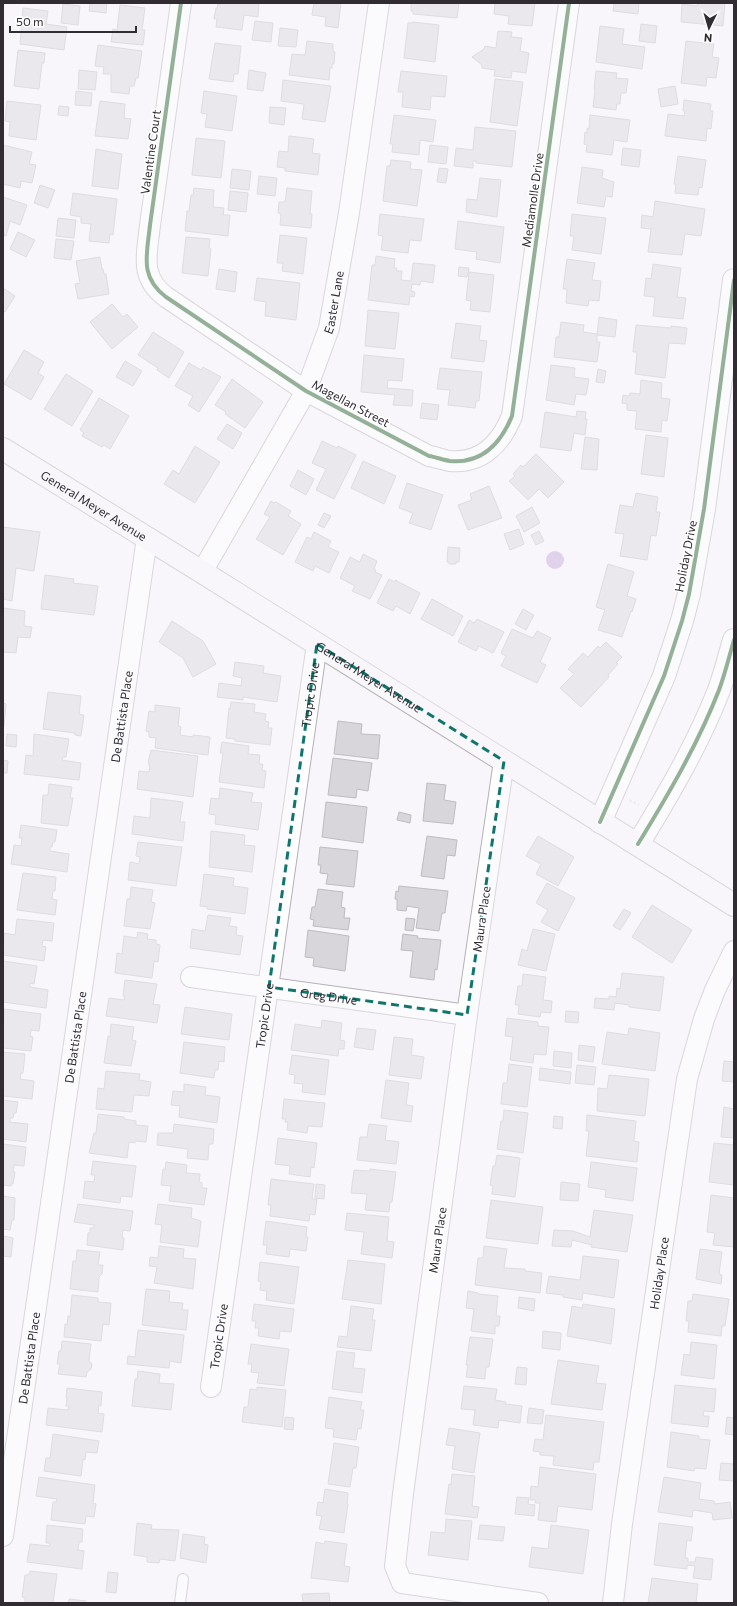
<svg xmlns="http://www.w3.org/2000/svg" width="737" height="1606" viewBox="0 0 737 1606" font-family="Commissioner,sans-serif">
<rect width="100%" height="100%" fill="#f8f5fb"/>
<path fill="#c6a7d7" d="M546 560a9 9 0 1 1 18 0a9 9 0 1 1-18 0Z"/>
<path fill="#d9d6db" stroke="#bfbcc1" d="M90,3H107L106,13L89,11Z
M220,3H259L258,17L244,15L242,30L216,27L217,19H214L216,8H217L218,4L220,5Z
M314,3H341L338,28L325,26L326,17L312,15Z
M411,3H459L457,18L413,14V11H411Z
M495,3H535L532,26L508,24L509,16L494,14Z
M614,3H639L638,14L613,11Z
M698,3H725L723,26L681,22L682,4L697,6Z
M63,4L80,6L78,25L61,23Z
M120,5L145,8L142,30H145L143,45L111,42L113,29L117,30Z
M23,8L48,11L46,24L67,27L64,50L20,44Z
M255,21L273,23L271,42L252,40Z
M413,22L439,25L435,62L404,58L408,23H412Z
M641,24L657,26L655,43L639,41Z
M600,26L624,29L622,44L645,47L642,69L596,62Z
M280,28L298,30L296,47L278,46Z
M498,31L512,32L511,37L522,38L520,51L529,53L526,73L512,71L511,78L494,76L495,70L482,68V65L472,57L484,49L485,46L496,48Z
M307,41L333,44V51L335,52L334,64H332V68H330L329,80L289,75L292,54L305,55Z
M686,41L714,44L712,57L719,58L716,78L707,77L706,86L681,83Z
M215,43L241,46L238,74H234L233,82L209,79Z
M98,45L142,51L138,78H136L134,86H130L129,94L111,92V74H103L104,67L95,66Z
M18,50L45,53L44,63H42L39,89L14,86Z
M79,70L97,72L95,90L78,89Z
M249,70L266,73L263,91L247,89Z
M401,71L447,76L445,97L431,96L430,110L402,107L403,92H398Z
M596,71L617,73L616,78L628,79L626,93H621L620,104H617L616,110L593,107L595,89H594Z
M495,79L523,82L517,126L490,122Z
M283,80L331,86L325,122L302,119L304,104L281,101Z
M675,86L678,104L661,107L658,89Z
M76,91L92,93L91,106L75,105Z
M204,91L237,96L232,131L205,127L207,114L201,113Z
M684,100L711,104L710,111H713L711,129L707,128L706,141L665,136L668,114L684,116L685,111H683Z
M7,101L41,105L36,140L9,136L10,122L5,121Z
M100,101L125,104L124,118L131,119L128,139L95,136Z
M59,106L69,107L68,116L58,115Z
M270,107L286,108L284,125L269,123Z
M394,115L436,120L433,142L420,140L419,155L392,152L393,144H390Z
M590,115L630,120L627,142L614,140L612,155L586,152L587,145L584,144L585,132L587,133V128L589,129Z
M475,127L516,131L512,167L476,163V161H473V168L454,166L456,148L473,150Z
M289,136L314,139L312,153L320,154L318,175L285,171V168L277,167L279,151L288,152Z
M196,138L225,141L221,178L192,175Z
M3,145L32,152L29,164L36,165L32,183L21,181L20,188L3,184Z
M430,145L448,147L446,164L428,162Z
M623,148L641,150L639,167L621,165Z
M96,149L122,154L118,189L92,186Z
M678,156L706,160L702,188L699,187L698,195L675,193L676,184H674Z
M391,160L411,162L410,169L422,170L417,206L383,201L387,166H390Z
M582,167L603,170L602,178L614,182L612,197L606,196L604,207L577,203Z
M439,168L448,169L446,183L437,182Z
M232,169L251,171L249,190L230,188Z
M259,176L277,178L275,196L257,194Z
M480,178L501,180L497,217L466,212L467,199L477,200Z
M40,185L55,190L48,208L34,203Z
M194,188L214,190L213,207L224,208L223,215H230L228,236L185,231L187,211H189L191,195H193Z
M287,188L312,191L310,214H312L311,228L280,225L281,214L278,213L279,202H285Z
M230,191L248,193L246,212L228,210Z
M73,193L117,199L113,235L110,234L109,243L89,241L91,224L81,223V217L70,215Z
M3,197L27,205L20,225L10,221L6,236L3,235Z
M655,201L705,209L701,236L685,234L682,255L648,252L651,229L641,228L642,215L653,217Z
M380,214L424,219L421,241L410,240L408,253L381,250L383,236L378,235Z
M572,214L606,218L601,254L572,250L574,236H570Z
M58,218L76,220L74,238L56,236Z
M458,221L504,227L500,263L476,259L477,252L455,249Z
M18,232L35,240L26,257L10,249Z
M280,235L307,238L303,274L282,271L283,263H277Z
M186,237L210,239L209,248L211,249L208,276L182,273Z
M56,239L74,241L71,260L54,258Z
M376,256L395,259L394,268H397L396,271H402L401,280L411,281L413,263L435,265L433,283L421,281L420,285L412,284L411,291L415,292L414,297L410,296L409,305L368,300L372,265H375Z
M100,257L102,269H103L104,274H106L109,294L78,299L75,284L80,283L76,261Z
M567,259L595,263L592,280L601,281L599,301L589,300L588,306L566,303L567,289H563Z
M653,264L681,268L677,297L686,298L683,319L653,316L655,297L644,296L646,278L651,279Z
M459,267L469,268L467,277L458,276Z
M219,269L237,272L235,292L216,289Z
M469,272L494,275L490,312L470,310L471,301L466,300Z
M257,278L300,283L296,320L265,316L266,302L254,300Z
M3,288L15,296L5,312L3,311Z
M112,304L123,317L127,314L138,327L112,349L90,322Z
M368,310L399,313L395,349L365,346Z
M599,317L617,320L615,337L597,335Z
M561,322L584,325L583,332L597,334V342H600L597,362L554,357L556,337H559Z
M456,323L481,326L479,340L487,341L484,362L451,358Z
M636,325L671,328V326L687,328L685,344L669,343L665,378L635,374L637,352H633Z
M153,332L184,352L169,378L157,370L158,368L138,355Z
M24,350L44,362L38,373L44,377L31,400L4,384Z
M364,355L404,359L402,381L388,380L387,388L413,390L412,406L393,405L395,395L361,392Z
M125,361L142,371L133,386L116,377Z
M189,363L201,370L203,367L221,377L199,412L188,405L193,396L175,386Z
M551,365L575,368L574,377L589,379L586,395L576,394L574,405L546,400Z
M440,368L482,372L479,401H476L475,408L448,405L450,390L437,389Z
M598,369L606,371L604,383L596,382Z
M66,374L93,391L72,426L44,409Z
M232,379L263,402L245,428L225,414L226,412L215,405Z
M641,380L662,383L661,398L670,399L667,421L662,420L661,432L635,429L637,411L627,410V404L622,403L623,395L629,396L630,393L640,394Z
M99,398L129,416L110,449L104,445L102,447L82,436L84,433L80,430Z
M422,403L439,405L437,420L420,418Z
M577,411L586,412L585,419H587L585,435L574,433L571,451L540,447L545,412L576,417Z
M227,424L242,433L233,449L217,439Z
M646,435L668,438L664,477L641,474Z
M585,437L599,439L597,470L581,469Z
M322,441L337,448L338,446L356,455L334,499L316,490L326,469L312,463Z
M195,446L220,462L195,503L164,484L173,470L179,474Z
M536,454L564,482L548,498L539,489L528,500L509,481L515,476L513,474L521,465L523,467Z
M363,461L396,476L384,504L351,488Z
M298,470L314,479L306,495L290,486Z
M407,483L443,495L431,530L409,523L413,513L399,508Z
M489,486L502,518L468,530L458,505L472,500L470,494Z
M636,493L658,497L656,512H660L656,536L651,535L647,560L620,556L624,534L615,533L620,505L633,507Z
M271,501L274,503L276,502L291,511L288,516L301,524L283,555L256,539L270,517L264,514Z
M532,507L540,523L524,532L516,516Z
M324,513L331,516L324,528L318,525Z
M3,527L40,532L34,571L16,568L12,601L3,599Z
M519,529L524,544L510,550L504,534Z
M539,531L544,541L536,545L531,535Z
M314,532L331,541L328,547L339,552L329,573L315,566L313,571L295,562L307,537L311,539Z
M448,547L460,548L459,562H456V564H449V562H447Z
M363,554L377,561L374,569L376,570L375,572L382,575L370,599L352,591L355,586L340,578L350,557L360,562Z
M608,564L634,572L627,596L636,599L632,612L631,611L622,637L598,630L605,610L596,607Z
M45,575L74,579L73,583L98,586L94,615L41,609Z
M389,579L395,582V580L420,593L410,614L396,606L393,611L377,603Z
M432,599L463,616L453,636L421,619Z
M3,608L25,611L24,626L32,627L30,638L18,637L16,653L3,652Z
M523,609L534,615L526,630L515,624Z
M477,619L504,632L493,653L479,646L476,651L458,642L469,620L474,623Z
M172,621L203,641L216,664L193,677L183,658L159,642Z
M512,629L533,638L537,631L551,638L540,662L546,665L537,683L501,666L506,656L501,653Z
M606,642L622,657L616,663L618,664L608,675L609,677L581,707L560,688L574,674L568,669L583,653L588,657L598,646L600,648Z
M235,662L264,666L263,673L281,676L277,702L243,697V700L217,697L219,683L241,686L242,678L233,676Z
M48,692L81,696L79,714L84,715L81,736L75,735V733L43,729Z
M231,702L255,704L254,712L266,714L265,721L269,722L268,728H272L270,745L235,741V739L226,738L229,708L230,709Z
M3,703L6,704L4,726H3Z
M155,705L180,708L178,726L181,727L180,735L193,737V735L210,737L208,755L155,748L156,738L149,737V732L146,731L149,711L155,712Z
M338,721L362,724L361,734L380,735L378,759L334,754Z
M7,734L17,735L16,747L6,746Z
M34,734L69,739L66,757H63L62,760L81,763L79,780L24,774L26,755L33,756Z
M222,742L249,746L248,754L260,755L259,764H263L262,770L266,771L264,788L219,782L223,753H220Z
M151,750L198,756L193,797L137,789L139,771L149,772L150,766H149V763L148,762Z
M333,758L372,763L368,791L357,789L356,798L328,795Z
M3,760L8,761L7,773H3Z
M427,783L446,785L444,800L456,802L453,824L423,821Z
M49,784L72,787L70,798H73L68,826L41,823L43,795H48Z
M220,788L253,793L251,802L262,803L258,830L215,824L216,815L209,814L211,798L219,799Z
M151,798L183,802L180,822H185L183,841L132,834L134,816L150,818Z
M326,802L367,807L363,843L322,837Z
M399,812L411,815L410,823L397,820Z
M21,825L57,830L55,842H53L52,847H50V851L69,854L67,872L11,864L14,845L21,846L22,838H19Z
M211,831L245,835L244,845L255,846L252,872L209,867Z
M427,836L457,840L455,856L447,855L444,879L421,876Z
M538,836L574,857L558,886L536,874L541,864L526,856Z
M138,842L182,847L176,886L128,880L130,862L139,864L140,857L136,856Z
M320,847L358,851L354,887L326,884L328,874L320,873L321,865H318Z
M23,873L56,877L55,891H53L52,899L57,900L55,915L17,910Z
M204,874L234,878L233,886L248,888L245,914L207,909V907L200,906Z
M547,883L575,898L558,931L541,922L548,910L536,903Z
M399,886L448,891L445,913H442L439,931L416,928L419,908L407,906L406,911L397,910V899H395L396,891L398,892Z
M131,887L153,890L151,902L155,903L150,929L124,926L127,899H130Z
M318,889L343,892L341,907L345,908L344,918H350L348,930L313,926L314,920L310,919L312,907H315Z
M652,905L692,930L672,963L632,937Z
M624,909L631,913L620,930L613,926Z
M208,915L231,918L229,926L237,927L236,935L243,936L240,955L190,948L192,929L205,931Z
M406,918L415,919L413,931L405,930Z
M17,919L54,923L52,941L43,940L42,946L46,947L44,961L3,955L4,933L15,935Z
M533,929L555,934L546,971L518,965L522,949L527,951Z
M308,930L349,936L345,971L313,966L314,958L305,957Z
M138,932L148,934L147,939L156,940V944L160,945L158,962L154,961L152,978L115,973L117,953L122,954L124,936L137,938Z
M403,934L418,936L417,938L441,940L437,970L435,969L434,980L410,977L413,951L401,950Z
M3,961L37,966L34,984L30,983V987L48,990L46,1008L3,1002Z
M622,973L664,977L660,1011L629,1007V1005L615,1003L614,1010L594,1008L595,998L609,999V996L616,997L617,988L620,989Z
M523,974L546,977L543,1000L552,1001L551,1013L541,1012L540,1017L518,1014L519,1005H515L518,986H522Z
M125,980L157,984L153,1004L160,1005L157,1023L106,1016L109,998L124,1000L125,996H123Z
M185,1007L232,1014L229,1040L181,1034Z
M4,1009L41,1014L39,1031L31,1030L30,1036L33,1037L31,1051L3,1048Z
M566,1011L579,1012L578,1023L565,1022Z
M507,1018L538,1022V1026L549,1027L546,1055L534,1054L533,1063L510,1060L513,1037L505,1036Z
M322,1020L342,1023L340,1040L345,1041L344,1049H339L338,1056L291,1050L295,1024L321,1028Z
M111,1024L134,1027L132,1040L136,1041L131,1066L104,1063L108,1036L110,1037Z
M357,1028L376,1030L373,1050L354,1047Z
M629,1028L660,1033L655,1071L602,1064L607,1032L628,1035Z
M394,1037L413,1039L411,1055L424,1057L421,1079L389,1075Z
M184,1042L225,1047L224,1062L219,1061L218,1070H215L214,1078L180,1073Z
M579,1045L595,1047L593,1062L578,1060Z
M554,1051L572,1053L571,1068L553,1066Z
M3,1052L25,1054L23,1073H21L20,1079L34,1081L32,1099L3,1096Z
M292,1055L329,1060L325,1095L302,1092L303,1084L294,1083L295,1075L289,1074Z
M724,1061L734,1062V1082L722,1081Z
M509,1064L532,1067L527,1107L501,1104L503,1083H507Z
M577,1065L596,1067L594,1085L575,1083Z
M540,1068L571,1072L570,1084L539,1080Z
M106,1071L140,1074L139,1080L151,1082L149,1096L134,1095L132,1112L96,1109L98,1088L104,1089Z
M609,1075L649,1079L645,1116L597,1111L598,1088L607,1089Z
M386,1080L409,1083L406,1105L413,1106L411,1122L381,1118Z
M184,1084L206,1087L205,1095L220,1097L217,1123L179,1117L180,1106L171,1105L173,1091L184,1092Z
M284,1099L325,1103L322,1127L308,1126L307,1133L287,1130L288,1122H285L286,1119H282Z
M3,1100L18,1102L16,1113H14L13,1118H10V1122L28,1124L26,1142L3,1139Z
M724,1107L734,1109V1138L721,1137Z
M504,1110L528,1113L523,1153L497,1149L501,1121H503Z
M98,1114L124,1117V1119L136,1121V1125L148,1126L146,1142L135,1141V1143L129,1142L127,1158L89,1153L94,1133H96Z
M587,1115L636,1121L634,1141L639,1142L637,1162L586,1156L589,1131H586Z
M554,1116L563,1117L562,1129L553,1128Z
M174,1124L214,1129L213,1144H209L208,1160L187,1158L188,1149L157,1145L158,1133H173Z
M369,1124L387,1126L385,1140L399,1142L396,1164L357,1160L360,1137H367Z
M278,1138L317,1143L314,1168L311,1167L310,1177L289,1174L290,1166L275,1164Z
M714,1143L734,1145V1185L709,1182Z
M3,1144L26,1147L24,1166L14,1165L13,1172H15L13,1184H11V1186L3,1185Z
M497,1155L520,1158L515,1197L492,1194L493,1186L490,1185L493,1166H495Z
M93,1161L136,1166L132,1197L121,1196L120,1203L83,1198L85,1181L94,1182L95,1175H91Z
M166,1162L187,1165L186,1173L200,1174L199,1182L202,1183V1188H207L204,1205L169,1201L171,1186L161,1185L163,1169H165Z
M591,1162L637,1168L633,1201L605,1197L606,1190L588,1187Z
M370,1169L396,1172L392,1202H390L389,1212L365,1210L367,1194L351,1193L354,1170L370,1171Z
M271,1179L314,1184L312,1199H317L315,1215L310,1214L309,1221L270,1216L271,1205H268Z
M561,1182L580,1184L578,1201L560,1200Z
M316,1184L325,1185L324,1199L315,1198Z
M711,1195L734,1198V1247L713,1245L715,1233L707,1232Z
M3,1196L15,1198L14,1220H12L10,1230L3,1229Z
M491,1200L543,1207L538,1244L486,1238Z
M78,1204L133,1211L130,1231L123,1230L122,1237L124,1238L123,1250L87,1245L88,1233H90V1228H94V1225L74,1222Z
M158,1204L192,1208L191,1218L201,1221L198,1247L160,1242L162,1225L155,1224Z
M594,1210L633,1215L627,1252L591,1247L592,1245L572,1240L571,1247L552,1246L554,1230L573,1231L590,1237Z
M347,1213L389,1217L387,1241L394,1242L392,1258L361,1254L364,1232L345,1230Z
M266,1221L307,1227L306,1237H308L306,1251L290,1249L289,1257L266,1254L267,1245H263Z
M3,1236L13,1238L11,1257L3,1256Z
M159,1246L184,1249L183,1258L196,1259L193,1289L154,1283L157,1267L149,1266L150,1257L158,1258Z
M484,1246L507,1249L504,1268L525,1269V1271L542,1273L540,1293L475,1285L478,1258H483Z
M700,1249L722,1252L719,1274L722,1275L721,1284L696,1279Z
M77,1250L100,1252L98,1265H103L102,1274L99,1277L98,1292L70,1289L73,1261H76Z
M583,1256L619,1260L614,1298L583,1293L582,1300L563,1297V1295L546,1293L549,1276L580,1280Z
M348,1260L385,1264L381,1304L342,1299Z
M260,1262L299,1267L294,1304L266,1300L267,1291L260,1290L261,1282L258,1281Z
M146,1289L170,1291L169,1302L183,1303L182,1310H188L186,1330L142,1325Z
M468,1291L478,1293V1294L498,1296L496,1316H500L499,1326H495V1334L471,1331L474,1309L466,1308Z
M693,1294L729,1299L725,1326H722L721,1336L688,1332L689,1321H686L688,1301H692Z
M72,1295L98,1298V1302L111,1303L109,1325L103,1324L101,1341L64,1337L65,1324L67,1325L68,1316L70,1317Z
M519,1297L535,1299L534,1311L518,1308Z
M254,1304L294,1309L291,1332L280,1331L279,1339L258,1336L259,1328H255L256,1321H252Z
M583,1304L615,1309L611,1344L567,1336L572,1306L582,1308Z
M351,1306L374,1309L372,1320H375L371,1351L337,1347L339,1336L347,1337Z
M138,1330L184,1335L181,1363L170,1361L169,1368L127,1364L128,1356L135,1357Z
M543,1331L561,1333L560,1350L542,1348Z
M470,1337L493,1339L489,1367H486L485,1379L466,1377L468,1365H466Z
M62,1341L91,1344L89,1361L92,1364L91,1369L87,1372L86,1377L58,1374L60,1364H57L59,1351H61Z
M691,1342L717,1345L714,1379L681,1375L684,1354L690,1355Z
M251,1344L289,1349L284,1386L257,1383L259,1373L251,1372L252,1364H248Z
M337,1351L355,1353L353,1368L365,1369L362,1393L332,1389Z
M558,1360L599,1366L596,1383L606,1384L602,1410L551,1404Z
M517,1367L527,1368L526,1385L515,1384Z
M138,1371L160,1374L159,1383L174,1384L171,1410L132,1406L135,1379H137Z
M675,1385L716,1389L714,1412L704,1411L703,1416H709L708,1427L671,1423Z
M464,1386L497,1389L495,1400L506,1402L505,1404L522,1406L520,1423L499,1420L498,1428L473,1425L475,1410L461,1409Z
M257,1387L286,1390L282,1427L242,1422L244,1407H248L250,1389L257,1390Z
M67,1388L102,1392L101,1406L99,1405L98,1413L104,1414L102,1432L46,1425L48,1408L68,1410L69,1406H66L67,1398H66Z
M329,1397L362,1402L360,1410H364L361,1429L358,1428L356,1440L333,1437L334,1429L325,1428Z
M529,1408L544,1410L542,1424L527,1423Z
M546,1415L604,1422L599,1462H594L593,1470L553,1465L554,1456L540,1455V1452L533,1451L535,1439L543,1440Z
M285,1417L294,1418L293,1430L284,1429Z
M727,1417L734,1418V1435L725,1434Z
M449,1428L480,1433L474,1473L452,1469L455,1446L446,1445Z
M671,1432L699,1436V1439L710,1440L706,1469L695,1468L694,1471L667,1467Z
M53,1434L99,1441L97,1453L86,1452L85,1460L83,1459L81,1476L44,1471L46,1458H50Z
M334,1443L359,1447L356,1468H353L350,1487L328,1484Z
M721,1463L734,1464V1481L719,1480Z
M540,1467L596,1474L592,1510L558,1506L556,1522L538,1520L540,1503H535L536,1500H530L531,1486L538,1487Z
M452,1474L475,1476L472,1506L479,1507L477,1518L445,1514L449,1484L451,1485Z
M39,1477L95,1485L93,1503L96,1504L94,1517L86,1516L85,1524L51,1520L53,1502H56L57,1499L36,1496Z
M664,1477L701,1483L699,1499L714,1501L715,1504L730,1502L732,1518L713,1520L712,1513L693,1510L692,1517L658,1512Z
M325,1489L348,1493L347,1504H348L344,1533L319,1529L322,1516L316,1515L318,1502L323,1503Z
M517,1497L529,1498L528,1504L535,1505L534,1516L515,1514Z
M446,1519L472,1521L468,1560L428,1555L431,1532L445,1533Z
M137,1523L152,1525L151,1529L179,1530L175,1561L160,1559L159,1563L147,1562V1557L134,1555Z
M659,1523L693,1527L691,1541L687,1540L685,1558H688V1562H695L696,1557L713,1559L711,1580L693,1578L695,1566L687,1565V1569L654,1565Z
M47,1525L83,1529L82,1542H79L78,1550L84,1551L82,1569L27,1562L30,1544L49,1546L50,1543H46Z
M480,1525L505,1527L503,1541L478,1539Z
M551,1525L589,1530L583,1574L529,1567L532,1547L548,1549Z
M183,1534L205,1537L204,1544L208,1545L206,1563L180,1558Z
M325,1541L347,1544L344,1566L350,1567L348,1582L311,1578L316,1542L324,1544Z
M30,1571L57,1574L53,1603H25V1598L22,1597L25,1575H29Z
M108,1572L118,1573L116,1593L106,1592Z
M652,1578L698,1584L696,1603H648Z
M329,1593L330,1603H303L302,1594Z
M69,1599L86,1601V1603H68Z"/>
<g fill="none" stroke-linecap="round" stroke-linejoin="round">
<g stroke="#b4b1b6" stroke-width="12">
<path id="service" d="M180,1603L183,1579"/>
</g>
<g stroke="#b4b1b6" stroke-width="22">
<g id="minor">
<path d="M181,3L150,225C147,254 139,277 166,297L306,391L429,456C436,457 443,460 450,461C482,464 501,443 512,416L569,3"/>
<path id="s1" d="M202,572L306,391L329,328L349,213L379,3"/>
<path d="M504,761L467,1015L403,1494L395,1566L402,1583L538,1603"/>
<path id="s2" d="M191,977L467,1015"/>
<path id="s3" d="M211,1387L317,644"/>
<path id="s4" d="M3,1536L147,538"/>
<path id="s5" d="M613,1603L622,1524L687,1079L704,1019L715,990L734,951"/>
</g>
</g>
<g stroke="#b4b1b6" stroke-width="24">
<path id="tertiary" d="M600,822L664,676L682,621L689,594L704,509L734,280
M638,844C668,795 698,744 719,690C725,674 729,657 734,640"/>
</g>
<g stroke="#b4b1b6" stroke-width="24">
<g id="secondary">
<path id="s6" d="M3,449L202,572L734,905"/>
</g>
</g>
<path stroke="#e1e0e2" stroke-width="2.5" stroke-dasharray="3 2" stroke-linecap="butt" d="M629,800L639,805"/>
<use href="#service" stroke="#fefefe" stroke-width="10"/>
<use href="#minor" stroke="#fefefe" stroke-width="20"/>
<use href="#tertiary" stroke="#fefefe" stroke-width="22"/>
<use href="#secondary" stroke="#f8f7f9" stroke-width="22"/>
<g stroke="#fff" stroke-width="6">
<path id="cycleway" d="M181,3L150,225C147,254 139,277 166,297L306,391L429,456C436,457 443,460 450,461C482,464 501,443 512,416L569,3
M600,822L664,676L682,621L689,594L704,509L734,280
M638,844C668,795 698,744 719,690C725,674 729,657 734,640"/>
</g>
<use href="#cycleway" stroke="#1b5e20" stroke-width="4"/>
</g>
<path d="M0 0H737V1606H0ZM317,644L504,761L467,1015L269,987Z" fill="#f8f5fb" fill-opacity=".55" fill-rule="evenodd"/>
<path fill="none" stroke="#0f766e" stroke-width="3" stroke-dasharray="8 5" stroke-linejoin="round" d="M317,644L504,761L467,1015L269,987Z"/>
<g text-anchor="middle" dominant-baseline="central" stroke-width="3" stroke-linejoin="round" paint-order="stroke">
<g font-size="12" fill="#302c32" stroke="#fff">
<text transform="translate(150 152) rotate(-82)">Valentine Court</text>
<text transform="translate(532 200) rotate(-82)">Mediamolle Drive</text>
<text stroke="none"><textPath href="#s1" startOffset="302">Easter Lane</textPath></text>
<text transform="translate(351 403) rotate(28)">Magellan Street</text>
<text stroke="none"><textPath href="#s6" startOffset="107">General Meyer Avenue</textPath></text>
<text transform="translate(685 556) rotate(-79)">Holiday Drive</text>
<text stroke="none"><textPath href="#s6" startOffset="431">General Meyer Avenue</textPath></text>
<text stroke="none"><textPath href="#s3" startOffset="699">Tropic Drive</textPath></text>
<text stroke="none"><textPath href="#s4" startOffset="828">De Battista Place</textPath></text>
<text transform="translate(481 919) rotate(-82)">Maura Place</text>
<text stroke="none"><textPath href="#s2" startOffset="139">Greg Drive</textPath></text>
<text stroke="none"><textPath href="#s3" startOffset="375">Tropic Drive</textPath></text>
<text stroke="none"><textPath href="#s4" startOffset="504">De Battista Place</textPath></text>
<text transform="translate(437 1240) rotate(-82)">Maura Place</text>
<text stroke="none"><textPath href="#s5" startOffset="333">Holiday Place</textPath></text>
<text stroke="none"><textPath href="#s3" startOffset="51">Tropic Drive</textPath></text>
<text stroke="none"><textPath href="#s4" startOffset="180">De Battista Place</textPath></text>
</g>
</g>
<rect width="737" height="1606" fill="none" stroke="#302c32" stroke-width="8"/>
<g transform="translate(709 28) rotate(185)" stroke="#ffffff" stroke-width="3" paint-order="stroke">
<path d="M0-3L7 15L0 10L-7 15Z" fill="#302c32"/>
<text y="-6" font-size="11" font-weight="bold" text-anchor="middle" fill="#302c32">N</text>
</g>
<path d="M10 26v6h126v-6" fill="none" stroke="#302c32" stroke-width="2"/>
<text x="16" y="26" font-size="12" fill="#302c32" stroke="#ffffff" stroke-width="3" paint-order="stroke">50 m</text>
</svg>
